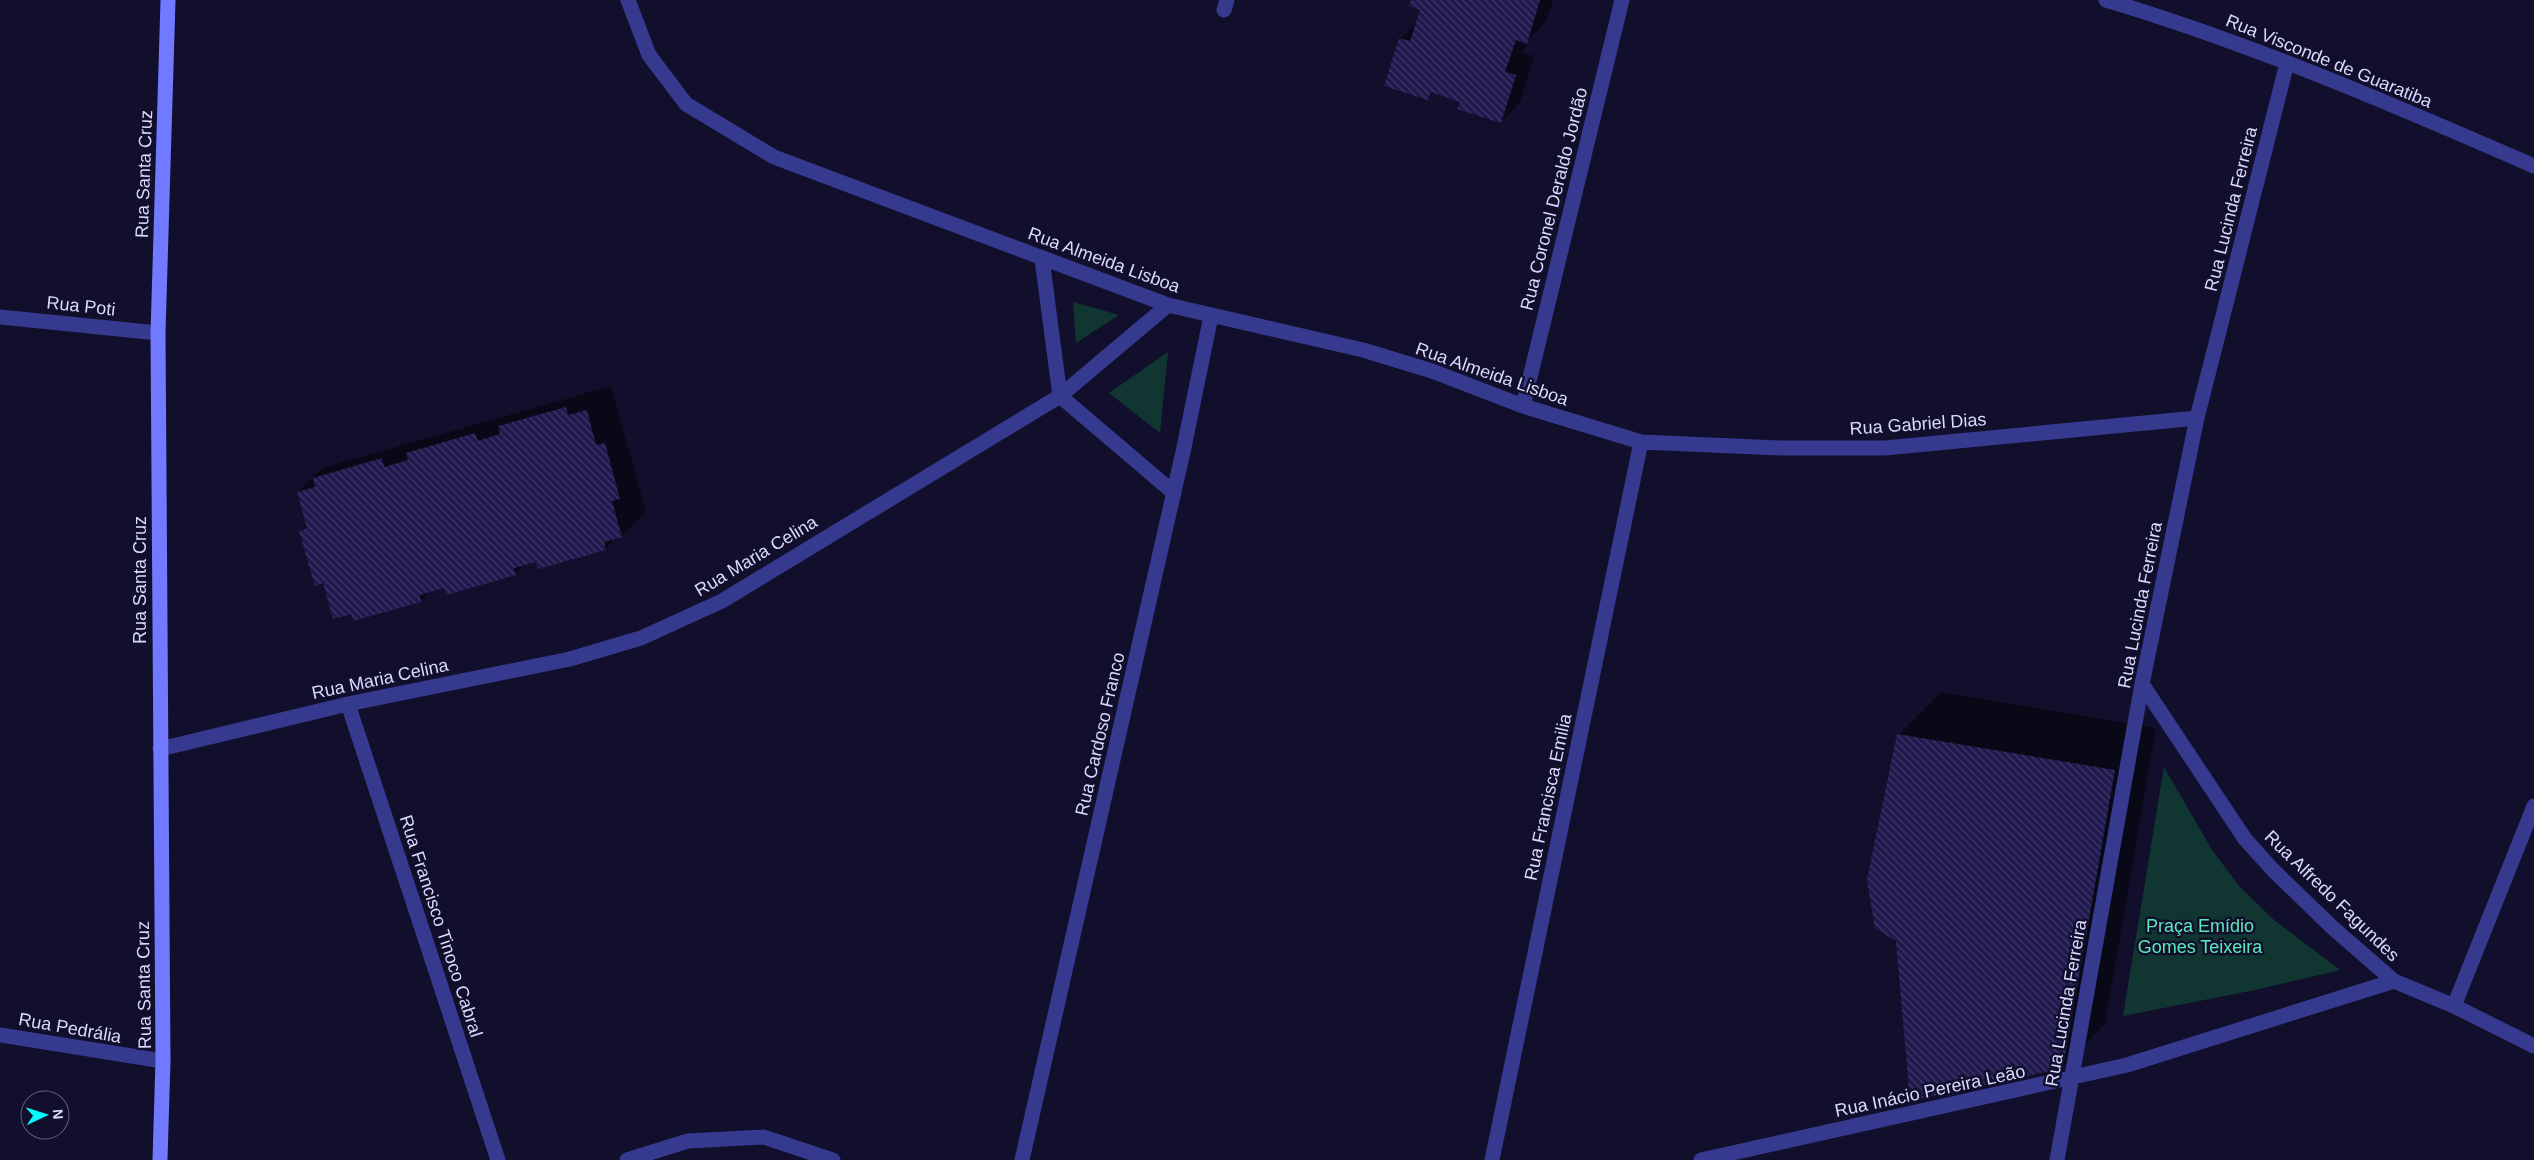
<svg xmlns="http://www.w3.org/2000/svg" width="2534" height="1160" viewBox="0 0 2534 1160" font-family="Arial,sans-serif">
<defs>
<pattern id="building-back-hatch" width="6" height="6" patternUnits="userSpaceOnUse" patternTransform="scale(1.25)"><rect width="6" height="6" fill="#1f194e"/><path d="M-1 5l2 2M0 0l6 6M5-1l2 2" fill="none" stroke="#3f3a69"/></pattern>
</defs>
<rect width="100%" height="100%" fill="#110f2c"/>
<path fill="#113632" d="M1073,302L1119,315L1076,343Z
M1168,352L1160,433L1109,393Z
M2164,767L2212,850L2240,887L2274,920L2340,970L2255,990L2123,1016Z"/>
<path fill="#0007" fill-rule="evenodd" d="M1412,0H1553L1545,23L1527,41L1523,53L1534,56L1520,103L1501,122L1461,101L1434,92L1428,99L1386,85L1401,38L1418,21L1422,9Z
M611,386L646,512L622,536L611,539L612,542L606,549L539,567L537,562L541,559L520,565L521,568L515,574L447,594L445,588L449,585L426,591L427,594L421,601L354,619L352,615L356,611L333,618L323,582L316,584L300,531L307,524L298,492L322,468ZM425,592L426,594L358,613V611Z
M1941,692L2156,728L2105,1024L2063,1066L1899,734Z"/>
<path fill="url(#building-back-hatch)" d="M1411,0H1540L1527,44L1516,40L1505,72L1516,75L1501,123L1457,109L1460,102L1431,92L1428,100L1384,86L1399,38L1410,41L1420,10L1409,6Z
M566,407L568,415L587,410L596,445L605,443L620,499L612,501L622,537L604,542L606,550L538,569L536,562L514,568L516,575L446,595L444,588L420,595L421,602L353,621L351,614L333,619L323,583L315,586L299,531L307,528L297,492L315,487L313,478L382,458L384,467L408,460L406,453L475,433L478,441L500,434L498,426Z
M1897,734L2115,770L2063,1068L1910,1101L1896,941L1875,928L1867,880Z"/>
<g fill="none" stroke-linecap="round" stroke-linejoin="round">
<path stroke="#363a8f" stroke-width="15" d="M1224,10L1227,0"/>
<path stroke="#363a8f" stroke-width="15" d="M628,0L649,55L686,104L774,157L1168,305L1363,350L1432,371L1523,406L1641,442L1781,448H1885L2197,418
M2106,0C2253,44 2394,105 2534,166
M1042,259L1060,396L1174,493
M0,317L158,333
M1523,406L1622,0
M2142,684L2245,839L2273,870L2333,928L2394,981L2454,1006L2534,1046
M348,704L498,1160
M160,749L348,704L570,659L641,638L722,601L1060,396L1168,305
M2454,1006L2534,806
M0,1035L163,1061
M627,1160L688,1141L764,1137L833,1160
M1022,1160L1183,452L1211,316
M1492,1160L1641,442
M1701,1160L2127,1065L2394,981
M2057,1160L2142,684L2197,418L2287,63"/>
<path stroke="#7079ff" stroke-width="15" d="M160,1160L163,1061L158,333L168,0"/>
</g>
<g text-anchor="middle" dominant-baseline="central" stroke-width="5" stroke-linejoin="round" paint-order="stroke">
<g font-size="18" fill="#dad9ff" stroke="#110f2c">
<text transform="translate(2329 61) rotate(22)">Rua Visconde de Guaratiba</text>
<text transform="translate(144 174) rotate(-88)">Rua Santa Cruz</text>
<text transform="translate(1554 199) rotate(-76)">Rua Coronel Deraldo Jordão</text>
<text transform="translate(2231 209) rotate(-76)">Rua Lucinda Ferreira</text>
<text transform="translate(1104 260) rotate(20)">Rua Almeida Lisboa</text>
<text transform="translate(81 306) rotate(6)">Rua Poti</text>
<text transform="translate(1492 374) rotate(19)">Rua Almeida Lisboa</text>
<text transform="translate(1918 424) rotate(-4)">Rua Gabriel Dias</text>
<text transform="translate(756 556) rotate(-31)">Rua Maria Celina</text>
<text transform="translate(140 580) rotate(-90)">Rua Santa Cruz</text>
<text transform="translate(2140 605) rotate(-79)">Rua Lucinda Ferreira</text>
<text transform="translate(380 679) rotate(-12)">Rua Maria Celina</text>
<text transform="translate(1100 734) rotate(-77)">Rua Cardoso Franco</text>
<text transform="translate(1548 797) rotate(-78)">Rua Francisca Emilia</text>
<text transform="translate(2332 896) rotate(44)">Rua Alfredo Fagundes</text>
<text transform="translate(441 926) rotate(72)">Rua Francisco Tinoco Cabral</text>
<text transform="translate(144 985) rotate(-91)">Rua Santa Cruz</text>
<text transform="translate(2066 1003) rotate(-80)">Rua Lucinda Ferreira</text>
<text transform="translate(70 1028) rotate(10)">Rua Pedrália</text>
<text transform="translate(1930 1091) rotate(-12)">Rua Inácio Pereira Leão</text>
</g>
<g font-size="18" fill="#5aeaba" stroke="#110f2c">
<text x="2200" y="926">Praça Emídio<tspan x="2200" dy="21">Gomes Teixeira</tspan></text>
</g>
</g>
<g transform="translate(45 1115) rotate(86)"><circle r="24" fill="#110f2c" stroke="#616080"/>
<path d="M0-4L9 19L0 12L-9 19Z" fill="#05fcff"/>
<text y="-8" font-size="14" font-weight="bold" text-anchor="middle" fill="#dad9ff">N</text>
</g>
</svg>
